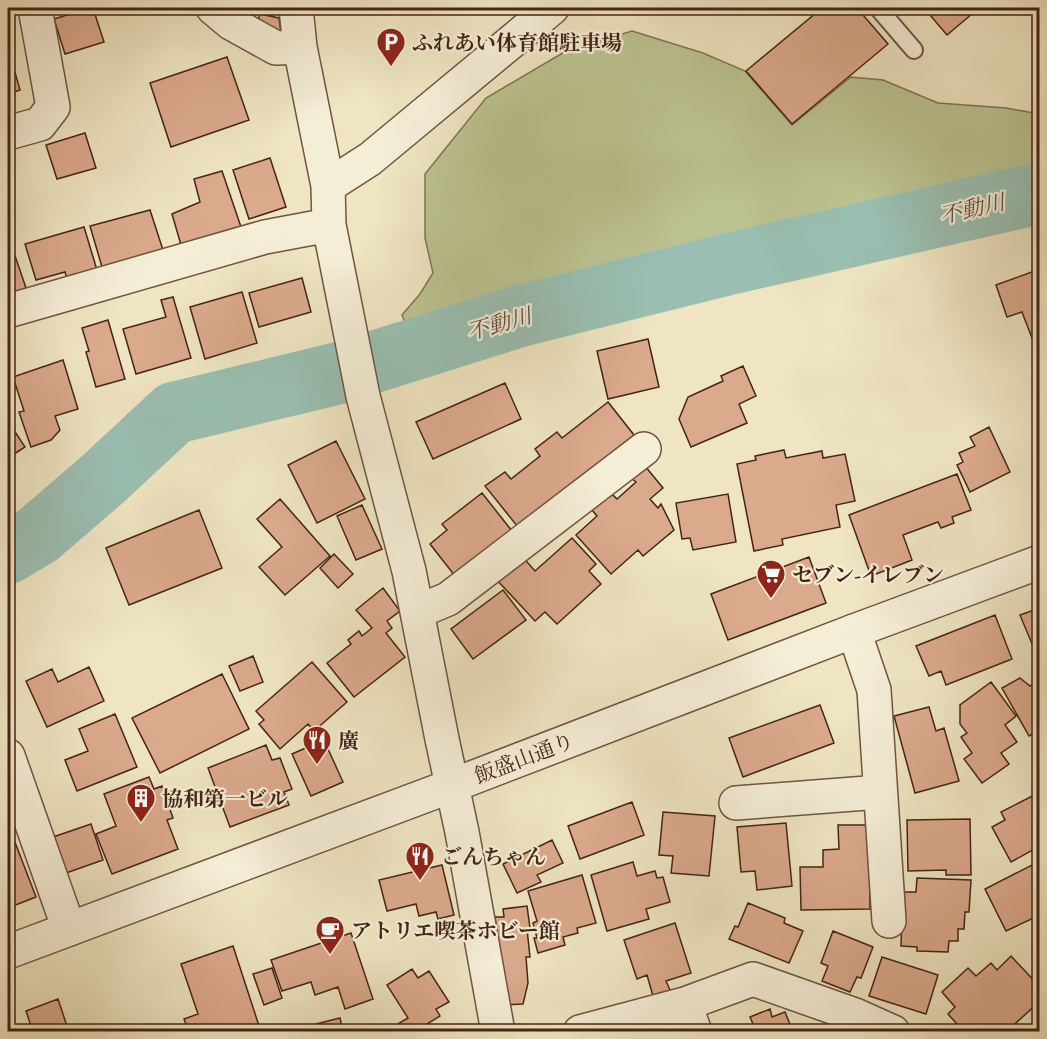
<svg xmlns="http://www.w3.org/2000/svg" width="1047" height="1039" viewBox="0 0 1047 1039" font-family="'EB Garamond','Noto Serif JP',serif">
<rect width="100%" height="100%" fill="#efe5c2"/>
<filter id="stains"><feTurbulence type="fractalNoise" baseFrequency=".00333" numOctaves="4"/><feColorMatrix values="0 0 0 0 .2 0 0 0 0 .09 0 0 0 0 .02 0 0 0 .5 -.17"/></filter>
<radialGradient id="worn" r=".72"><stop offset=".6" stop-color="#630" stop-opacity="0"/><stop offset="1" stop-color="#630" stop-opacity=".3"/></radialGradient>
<path fill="#bcc391" stroke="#807454" stroke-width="1.5" d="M632,31L703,53L745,71L792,125L851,77L883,80L938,103L1006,108L1039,114V184L915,210L796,240L657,267L501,309L422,334L406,326L402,315L420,294L433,273L425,238V174L486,98L566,51Z"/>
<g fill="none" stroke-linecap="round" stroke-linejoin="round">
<path stroke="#9abfb2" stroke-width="62" d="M8,553L38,535L103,479L174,413L339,373L520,316L729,264L1040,193"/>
</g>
<path fill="#dba98c" stroke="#452417" stroke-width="1.5" d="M90,8H93L104,42L65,54L54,19Z
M822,8H857L888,44L792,124L746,71Z
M924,8H979L947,35Z
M260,14L279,18L282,40L256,27Z
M10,55L20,90L8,94V56Z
M227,57L249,120L171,147L150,83Z
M85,133L96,168L57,179L46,145Z
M270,158L286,207L249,219L233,170Z
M222,171L241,227L181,245L172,214L200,202L194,179Z
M150,210L163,250L102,267L90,226Z
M84,227L97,270L67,279L65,272L36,280L25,244Z
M11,244L26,288L8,294V245Z
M1040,269V359L1022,312L1007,317L996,285Z
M302,278L311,312L259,327L249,293Z
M242,292L257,343L205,359L190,307Z
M173,297L191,358L136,374L123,329L166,317L161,300Z
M108,320L125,379L96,387L86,352L89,351L82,328Z
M648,339L659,387L608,399L597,351Z
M63,360L78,409L55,416L60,430L51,440L31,447L19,412L24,411L13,377Z
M743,366L756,396L739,404L747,423L691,447L679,419L688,397L723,381L721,376Z
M505,383L521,419L433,459L416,422Z
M608,402L634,435L518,527L485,486L505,472L511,479L540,456L535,449L557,432L562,438Z
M8,421L25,447L8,458Z
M989,427L1010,472L970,492L957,465L963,462L959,453L975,446L970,437Z
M336,441L365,499L317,523L288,465Z
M784,450L786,458L822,451L823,458L845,454L855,501L836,505L840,527L782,539L783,545L754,551L737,464L756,460L755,456Z
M645,466L663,488L650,499L658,508L661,504L674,530L643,556L638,550L611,574L576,535L597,516L592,510L611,493L617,499L636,482L631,478Z
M957,474L971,510L952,517L954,523L941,528L938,522L903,535L912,560L871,576L849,515Z
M482,493L512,531L455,576L430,544L447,530L442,524Z
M728,494L736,542L693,550L690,538L682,539L676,503Z
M280,499L330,556L285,595L259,567L282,547L257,519Z
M362,505L382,549L356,560L337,516Z
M199,510L222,568L129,605L106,548Z
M572,538L596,564L589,571L601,584L557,624L545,612L535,621L495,578L520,554L535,571Z
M334,554L353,574L338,588L320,568Z
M809,557L826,603L728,640L711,594Z
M383,588L400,611L387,621L392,628L386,633L405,657L354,697L327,663L351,644L348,640L359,631L362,636L372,628L356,610Z
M503,590L526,620L473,659L451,629Z
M1040,608V663L1020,615Z
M995,615L1012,659L946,685L941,671L929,676L916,646Z
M253,656L263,682L240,691L229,666Z
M312,662L347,702L314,731L308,724L280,749L259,724L264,720L256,711Z
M89,667L104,701L47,727L26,681L52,669L58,682Z
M222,674L249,729L160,773L132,718Z
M1020,678L1030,686L1040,681V730L1029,736L1002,688Z
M991,682L1016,716L1005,725L1017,742L1001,753L1009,764L982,783L964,759L972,753L961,737L967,733L960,724V705Z
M820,705L834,743L743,777L729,738Z
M929,707L936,731L944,728L959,781L915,793L894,716Z
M115,714L137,767L77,791L65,760L88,751L79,729Z
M324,740L343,782L311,796L292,754Z
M266,745L272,760L280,758L292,789L284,792L289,805L230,827L208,768Z
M149,777L154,789L162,786L173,818L167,820L178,849L112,874L96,834L116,826L104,794Z
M1040,792V846L1011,862L992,827L1005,820L1001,812Z
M632,802L644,835L580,859L568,826Z
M663,812L715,816L709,876L671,873L673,856L659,855Z
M970,819L971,875H946V870L908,871L907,820Z
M786,823L792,886L757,890L755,871L741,872L737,827Z
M8,824L36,897L8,908Z
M91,824L103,860L66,873L53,837Z
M838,825H869L870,909L801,910L800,867H823V850L839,849Z
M552,840L563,863L537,875L541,882L517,893L503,864Z
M1040,861V915L1006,931L985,889Z
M633,862L637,876L655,871L657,878L663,877L670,902L646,909L649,919L607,931L591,875Z
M442,865L454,915L438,919L436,912L419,916L416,904L387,911L379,880Z
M582,875L596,923L577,928L578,933L563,937L565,945L538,953L534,938H537L533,923L537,921L528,891Z
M917,878L971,880L969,912H965L964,929H958V941H949L948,952L917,951V947L901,946L903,892H916Z
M748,903L785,918L784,923L803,931L789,963L729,939L735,926L738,927Z
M527,906L530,928L527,929L530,957H526L528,983L523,1004L504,1005L495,917H504L503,909Z
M675,923L691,973L666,981L670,990L653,996L647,975L637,979L624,940Z
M833,931L873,947L861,978L857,977L850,992L822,981L828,966L821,963Z
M351,933L373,999L345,1009L338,987L315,995L311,982L282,991L271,960Z
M233,946L261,1032H189L184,1019L198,1014L181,964Z
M1011,956L1040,987V1001L1006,1032H964L948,1014L955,1007L942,992L968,968L976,976L991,963L997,970Z
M882,957L938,975L926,1014L869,996Z
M272,968L282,998L264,1005L253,974Z
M412,969L418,978L429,971L449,1002L436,1009L440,1016L427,1024L432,1032H392L398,1028L396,1025L408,1018L387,985Z
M58,999L69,1032H33L26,1011Z
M770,1009L772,1017L785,1012L793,1032H734L753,1024L750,1017Z
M340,1018L343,1032H301L300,1028Z"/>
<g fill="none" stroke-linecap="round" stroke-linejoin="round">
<g stroke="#705442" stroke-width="20">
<path id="service" d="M878,8L914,50"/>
</g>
<g stroke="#705442" stroke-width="36">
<path id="minor" d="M213,8L231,23L276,48L300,47
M296,8L300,47L328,186L329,225L363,396L409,571L442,739L462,832L498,1032
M8,133L40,124L53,107L35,8
M328,186L370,159L552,8
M8,311L265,237L329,225
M417,612L448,599L644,449
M854,631L874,690L889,921
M8,756L69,929
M736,803L880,792
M685,1004L695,1032
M580,1032L685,1004L753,979L855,1015L893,1032"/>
</g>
<g stroke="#705442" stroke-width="36">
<path id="tertiary" d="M8,952L451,786L854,631L1040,562"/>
</g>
<use href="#service" stroke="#f5eed7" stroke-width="16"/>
<use href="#minor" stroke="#f5eed7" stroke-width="33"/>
<use href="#tertiary" stroke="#f5eed7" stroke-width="33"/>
</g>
<defs>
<g id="parking-pin" transform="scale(1.5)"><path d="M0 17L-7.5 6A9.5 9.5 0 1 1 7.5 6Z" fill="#8f2418" stroke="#f5eed7"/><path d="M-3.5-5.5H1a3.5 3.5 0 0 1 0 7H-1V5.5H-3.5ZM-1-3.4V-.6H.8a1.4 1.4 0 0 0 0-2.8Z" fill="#fff"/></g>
<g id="supermarket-pin" transform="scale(1.5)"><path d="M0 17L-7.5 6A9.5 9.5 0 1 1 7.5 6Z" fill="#8f2418" stroke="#f5eed7"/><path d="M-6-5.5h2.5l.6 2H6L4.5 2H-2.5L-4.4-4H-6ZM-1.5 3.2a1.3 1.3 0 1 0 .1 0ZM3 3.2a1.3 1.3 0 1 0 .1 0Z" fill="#fff"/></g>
<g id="restaurant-pin" transform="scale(1.5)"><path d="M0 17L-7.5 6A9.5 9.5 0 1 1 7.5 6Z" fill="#8f2418" stroke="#f5eed7"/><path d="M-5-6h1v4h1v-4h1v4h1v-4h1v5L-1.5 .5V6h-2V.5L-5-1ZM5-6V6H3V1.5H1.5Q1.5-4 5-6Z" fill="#fff"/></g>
<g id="building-pin" transform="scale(1.5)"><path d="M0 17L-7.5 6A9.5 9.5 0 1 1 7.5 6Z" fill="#8f2418" stroke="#f5eed7"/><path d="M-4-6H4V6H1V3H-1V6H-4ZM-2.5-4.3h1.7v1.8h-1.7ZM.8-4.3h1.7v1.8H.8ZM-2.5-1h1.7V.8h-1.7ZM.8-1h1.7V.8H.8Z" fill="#fff"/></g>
<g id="cafe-pin" transform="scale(1.5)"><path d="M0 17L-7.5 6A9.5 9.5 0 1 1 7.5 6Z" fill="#8f2418" stroke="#f5eed7"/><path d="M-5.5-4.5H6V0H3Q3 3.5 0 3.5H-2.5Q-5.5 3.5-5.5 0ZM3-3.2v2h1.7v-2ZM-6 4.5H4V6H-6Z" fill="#fff"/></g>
</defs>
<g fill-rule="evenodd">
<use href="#parking-pin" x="391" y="42"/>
<use href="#supermarket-pin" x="771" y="574"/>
<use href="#restaurant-pin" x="317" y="740"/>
<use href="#building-pin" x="141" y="798"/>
<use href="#restaurant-pin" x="420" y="856"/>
<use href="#cafe-pin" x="330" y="930"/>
</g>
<g text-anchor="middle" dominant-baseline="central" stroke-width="4.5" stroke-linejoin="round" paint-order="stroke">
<g font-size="21" font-weight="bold" fill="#452417" stroke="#f5eed7" text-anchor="start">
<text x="412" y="42">ふれあい体育館駐車場</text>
<text x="792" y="574">セブン-イレブン</text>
<text x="338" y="740">廣</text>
<text x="162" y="798">協和第一ビル</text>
<text x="441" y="856">ごんちゃん</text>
<text x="351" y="930">アトリエ喫茶ホビー館</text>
</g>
<g font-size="21" fill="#452417" stroke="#f5eed7">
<text transform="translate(524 758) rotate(-21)">飯盛山通り</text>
</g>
<g font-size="22" font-style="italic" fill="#5e5246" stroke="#f5eed7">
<text transform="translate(972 209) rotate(-13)">不動川</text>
<text transform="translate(499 324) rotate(-16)">不動川</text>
</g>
</g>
<rect width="1047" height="1039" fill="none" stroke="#efe5c2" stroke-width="30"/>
<rect x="9" y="9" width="1029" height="1021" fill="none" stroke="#452417" stroke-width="3"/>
<rect x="15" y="15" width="1017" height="1009" fill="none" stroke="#452417" stroke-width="1.5"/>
<rect width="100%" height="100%" filter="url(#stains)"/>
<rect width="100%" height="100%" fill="url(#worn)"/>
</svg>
